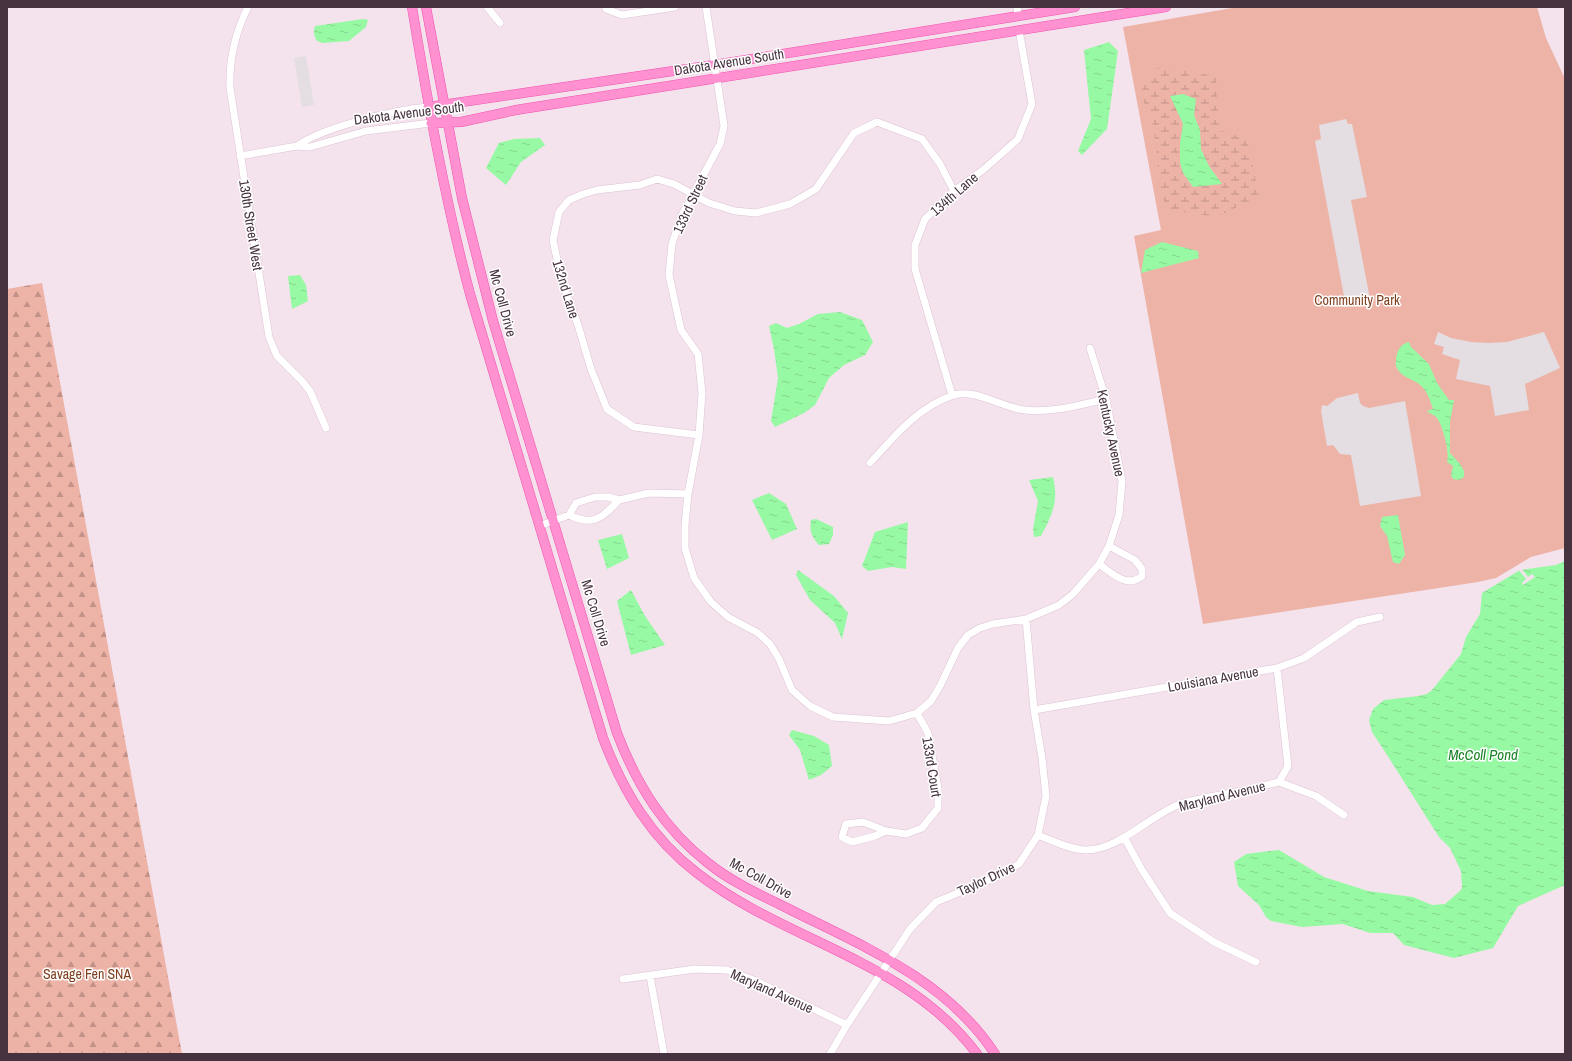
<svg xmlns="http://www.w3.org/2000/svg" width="1572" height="1061" viewBox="0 0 1572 1061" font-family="'Archivo Narrow',sans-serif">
<defs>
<pattern id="forest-firs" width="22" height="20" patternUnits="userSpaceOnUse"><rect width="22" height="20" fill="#edb3a7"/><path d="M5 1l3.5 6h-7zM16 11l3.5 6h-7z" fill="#c29289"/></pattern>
<pattern id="wetland-marsh" width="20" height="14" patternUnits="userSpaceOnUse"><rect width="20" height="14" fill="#edb3a7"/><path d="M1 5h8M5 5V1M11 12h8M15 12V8" fill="none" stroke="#c29289"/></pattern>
<pattern id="water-ripples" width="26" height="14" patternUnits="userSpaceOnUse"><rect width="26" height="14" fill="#98f9a4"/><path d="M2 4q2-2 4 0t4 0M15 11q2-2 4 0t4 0" fill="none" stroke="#84d68e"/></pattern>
</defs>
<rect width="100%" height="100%" fill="#f4e3ed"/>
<path fill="#edb3a7" d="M1238,7H1537L1546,38L1565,79V548L1531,557L1496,578L1478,582L1203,624L1134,236L1161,230L1123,27Z"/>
<path fill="url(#forest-firs)" d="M42,283L182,1054H7V289Z"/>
<path fill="url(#wetland-marsh)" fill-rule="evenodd" d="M1157,68L1192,70L1216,78L1219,130L1247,139L1259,196L1217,217L1168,210L1160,192L1154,128L1140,92ZM1194,115L1200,130L1201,149L1209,166L1222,184L1180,163V143L1183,124Z"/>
<path fill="#e4dde2" d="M306,56L314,105L302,107L294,58Z
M1346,119L1348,124H1352L1367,197L1351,200L1371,304L1346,307L1315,141L1321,139L1319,125Z
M1438,332L1451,338L1471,342L1489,343L1507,342L1544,332L1560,368L1525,384L1529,410L1495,416L1490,386L1456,379L1460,360L1442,354L1444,347L1434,344Z
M1358,393L1360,403L1363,406L1369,408L1405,401L1421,496L1360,506L1351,455L1340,454L1333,445L1327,446L1321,411L1322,405L1327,406L1337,398Z"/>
<path fill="url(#water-ripples)" d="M363,19L368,20L366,27L349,41L323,43L317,41C314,36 313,32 315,26Z
M1109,42L1118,51L1107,129L1082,155L1078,151L1091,119L1084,50Z
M1183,94L1196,99L1194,115L1200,130L1201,149L1209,166L1222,184L1193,187L1183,173L1180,163V143L1183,124L1170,96Z
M540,138L545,145L521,162L506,185L486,168L499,143L514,139Z
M1162,242L1198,251L1199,258L1141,273L1145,250Z
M300,275L306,285L308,301L292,309L288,276Z
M840,312L862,320L873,342L865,355L844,365L829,378L815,405L804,413L775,427L771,421L778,378L774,349L769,326L776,323L787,328L799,324L818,314Z
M1409,342L1411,347L1429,364L1437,383L1449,400H1454L1450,422V453L1460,464L1464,471V477L1459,480L1453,479L1451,475L1453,466L1447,462C1450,453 1443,426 1437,418C1435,415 1430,414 1427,411L1433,409C1430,400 1427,390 1419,384C1411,378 1400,377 1396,366C1395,356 1398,344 1409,342Z
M1053,477C1059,502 1052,515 1041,536L1034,537L1033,529L1038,501L1029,480Z
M769,493L786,504L797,529L772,540L752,500Z
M1398,515L1405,555L1399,564L1393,562L1387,536L1380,526L1382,517Z
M816,519L833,527V535L829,544L819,545C812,537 809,531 811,520Z
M908,522L906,569L892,567L868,571L862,566L875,532Z
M622,534L629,558L607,569L598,540Z
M1565,561V885L1518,906L1493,948L1454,958L1404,945L1393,933H1370L1343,924L1302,927L1271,921L1266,917L1259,905L1238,886L1234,862L1246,854L1279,850L1324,877L1368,891L1413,897L1432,905L1445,904L1461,890L1462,887L1461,871L1450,848L1439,837L1389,758L1372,732L1369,720L1373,709L1384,700L1418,696L1427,694L1432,690L1461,654L1466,637L1480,614L1482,593L1520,570L1556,565Z
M798,570L834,596L848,613L842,639L835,623L810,600L796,575Z
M631,590L645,616L665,645L631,655L617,601Z
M792,730L814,736L829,745L832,766L821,775L809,780L800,750L789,735Z"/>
<path fill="#f4e3ed" d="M1521,568L1528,577L1532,574L1535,577L1523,585L1522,583L1526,579L1518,569Z"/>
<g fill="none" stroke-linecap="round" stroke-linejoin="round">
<g stroke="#dec2d4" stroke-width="8">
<path id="minor" d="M248,7C235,33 229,59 230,88L269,337L277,356L302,381L310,391L326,428
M487,7L500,23
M706,7L724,126L720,144L681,217L672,244L669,275L681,330L698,354L702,393L699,435L688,494L685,525V548L694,578L711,602L728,617L758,633L770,644L779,659L792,690L810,706L833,717L889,721L917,713L931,701L940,686L958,648L968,635L980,628L993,624L1026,619L1059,605L1073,594L1099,564L1109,546L1119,515L1122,481L1106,399L1090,348
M1017,7L1018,16
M606,9L622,15L675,7
M297,146C323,127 395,110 428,107
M240,156L297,146L310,147L366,131L431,123
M952,395L915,269V245L925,219L954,191L983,170L1018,139L1032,104L1019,30
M699,435L634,427L607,409L591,369L578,325L561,279L553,240L559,212L569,200L583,194L597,190L640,185L657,179L674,184L709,203L735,211L756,213L790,204L816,189L854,133L877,122L922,139L940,164L954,191
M870,463C894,437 917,408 951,396C975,387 1001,408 1025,410C1052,413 1079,405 1106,399
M619,500C602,518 594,527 569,515L576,503L595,497H608L619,500L649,493L688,494
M539,526L569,515
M1099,564C1112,573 1127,589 1142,576V569L1135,560L1109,546
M1034,710L1277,668L1304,658L1357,622L1380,617
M1279,782L1316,796L1344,815
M886,831L875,836L852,842L842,837L846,824L863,822L886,831L906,834L922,828L938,808V788L928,733L917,713
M1038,835C1053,841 1069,849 1085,850C1117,851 1148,817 1178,805C1197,798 1217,796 1237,792C1251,790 1265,785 1279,782L1288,766L1277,668
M1124,837L1142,870L1170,913L1214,942L1256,962
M650,976L664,1054
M623,979L695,969L727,970L756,981L847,1025
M830,1054L847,1025L910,929L936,902L994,878L1019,864L1038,835L1046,796L1042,758L1034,710L1026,619"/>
</g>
<g stroke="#f154b0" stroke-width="10">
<path id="major" d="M412,7C428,104 445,200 470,294L603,738C623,791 651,838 697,873C787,943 906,959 977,1054
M426,7L462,198L493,321L617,733C637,785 664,829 708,863C729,880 754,892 779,904C857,944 945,977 995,1054
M428,107L714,65L1075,7
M431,123L461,122L516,110L1166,7"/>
</g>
<use href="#minor" stroke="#fff" stroke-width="7"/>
<use href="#major" stroke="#ff91d0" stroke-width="9"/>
</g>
<g text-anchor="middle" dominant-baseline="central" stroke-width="3" stroke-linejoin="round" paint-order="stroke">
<g font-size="14" fill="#473340" stroke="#fff">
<text transform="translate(729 62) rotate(-9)">Dakota Avenue South</text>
<text transform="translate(409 113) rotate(-7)">Dakota Avenue South</text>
<text transform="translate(954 194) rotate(-41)">134th Lane</text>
<text transform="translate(690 204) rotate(-65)">133rd Street</text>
<text transform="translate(251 225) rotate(81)">130th Street West</text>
<text transform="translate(566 289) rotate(73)">132nd Lane</text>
<text transform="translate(503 303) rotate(75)">Mc Coll Drive</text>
<text transform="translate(1111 433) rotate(78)">Kentucky Avenue</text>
<text transform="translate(596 613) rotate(73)">Mc Coll Drive</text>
<text transform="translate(1213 679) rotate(-10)">Louisiana Avenue</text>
<text transform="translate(932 767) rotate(81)">133rd Court</text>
<text transform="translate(1222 796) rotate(-14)">Maryland Avenue</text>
<text transform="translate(761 878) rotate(29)">Mc Coll Drive</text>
<text transform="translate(986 879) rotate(-25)">Taylor Drive</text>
<text transform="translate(772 991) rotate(24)">Maryland Avenue</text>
</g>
<g font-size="14" fill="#7f4020" stroke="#fff">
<text x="1357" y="300">Community Park</text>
<text x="87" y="974">Savage Fen SNA</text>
</g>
<g font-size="15" font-style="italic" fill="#1b8229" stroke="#fff">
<text x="1483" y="754">McColl Pond</text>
</g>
</g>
<rect width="1572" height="1061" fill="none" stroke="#473340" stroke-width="16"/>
</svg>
